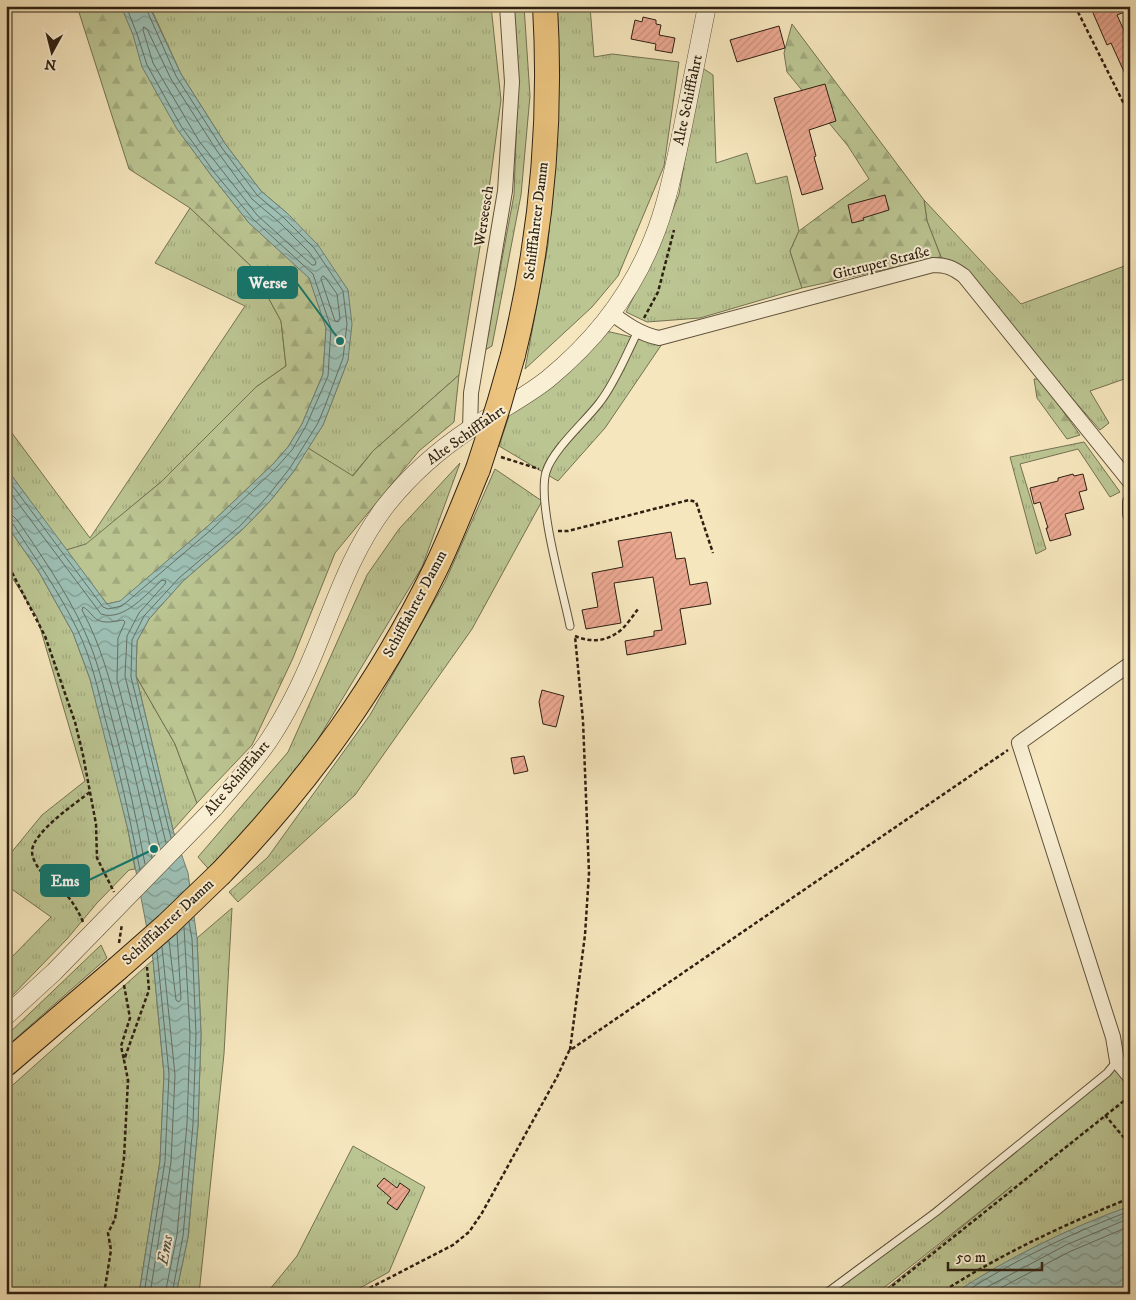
<svg xmlns="http://www.w3.org/2000/svg" width="1136" height="1300" viewBox="0 0 1136 1300" font-family="'IM FELL DW Pica',serif">
<defs>
<pattern id="grass-tufts" width="24" height="20" patternUnits="userSpaceOnUse" patternTransform="scale(1.25)"><rect width="24" height="20" fill="#bbc592"/><path d="M3 7l-1-3M5 7V3M7 7l1-3M15 17l-1-3M17 17v-4M19 17l1-3" fill="none" stroke="#a1a97d"/></pattern>
<pattern id="forest-firs" width="22" height="20" patternUnits="userSpaceOnUse" patternTransform="scale(1.25)"><rect width="22" height="20" fill="#bbc592"/><path d="M5 1l3.5 6h-7zM16 11l3.5 6h-7z" fill="#a1a97d"/></pattern>
<pattern id="water-waves" width="16" height="10" patternUnits="userSpaceOnUse" patternTransform="scale(1.25)"><rect width="16" height="10" fill="#9dbfb4"/><path d="M0 5q4-4 8 0t8 0" fill="none" stroke="#809b91"/></pattern>
<pattern id="building-hatch" width="6" height="6" patternUnits="userSpaceOnUse" patternTransform="scale(1.25)"><rect width="6" height="6" fill="#eba891"/><path d="M-1 1l2-2M0 6l6-6M5 7l2-2" fill="none" stroke="#ca907c"/></pattern>
</defs>
<rect width="100%" height="100%" fill="#f6e6bd"/>
<filter id="stains"><feTurbulence type="fractalNoise" baseFrequency=".004" numOctaves="4"/><feColorMatrix values="0 0 0 0 .2 0 0 0 0 .09 0 0 0 0 .02 0 0 0 .5 -.17"/></filter>
<radialGradient id="worn" r=".72"><stop offset=".6" stop-color="#630" stop-opacity="0"/><stop offset="1" stop-color="#630" stop-opacity=".3"/></radialGradient>
<path fill="url(#grass-tufts)" stroke="#747252" d="M150,6H491L501,100L487,204L459,375L373,451L352,476L308,448L323,425L348,360V290L288,214L261,191L226,145L181,74Z
M512,6H524L530,96L521,195L492,346L485,350L514,195L518,82Z
M552,6H590L594,57L612,54L679,62L664,166L618,276L592,307L525,369L548,245L558,89Z
M701,67L713,75L716,163L747,153L756,184L787,176L799,231L790,251L802,288L700,318L647,322L626,312L657,251L679,194Z
M924,200L1021,304L1130,264V377L1090,391L1109,423L1100,430L1056,380L972,275L941,257L927,221Z
M190,208L251,266L281,321L286,366L256,387L161,482L92,540L93,543L66,550L6,468V425L90,538L245,306L155,263Z
M606,331L662,344L605,428L558,481L499,446L510,413Z
M1084,442L1120,492L1110,497L1078,449L1020,464L1046,549L1036,554L1010,457Z
M460,463L422,567L303,764L213,874L198,857L288,752L367,575L399,529Z
M495,469L542,501L472,629L355,795L238,902L229,892L268,857L370,715L445,582Z
M6,524L39,572L73,633L90,679L111,757L128,830L135,869L129,870L97,903L67,939L6,1002V963L51,917L6,885V859L42,815L85,781L37,617L6,568Z
M136,676L175,744L197,803L173,830Z
M232,908L224,1054L199,1294H176L188,1237L198,1125L201,1034L197,938Z
M101,945L107,958L6,1047V1036Z
M153,960L164,1074L160,1161L139,1294H6V1091Z
M1117,1061L1130,1065V1206L1061,1235L1008,1262L953,1294H880L1012,1186L876,1294H818L928,1213L1113,1067Z
M353,1146L425,1187L389,1272L349,1294H266L297,1256Z"/>
<path fill="url(#forest-firs)" stroke="#747252" d="M77,6H121L177,128L211,175L249,223L309,277L326,328L323,374L302,424L288,447L273,464L208,526L121,601L107,604L66,550L86,544L161,482L256,387L286,366L281,321L251,266L190,208L129,169Z
M792,24L924,200L927,221L941,257L802,288L790,251L799,231L869,179L848,146L787,72L784,53Z
M459,375L454,422L419,451L335,553L293,658L252,745L197,803L175,744L136,676L137,641L149,619L183,581L243,529L271,500L294,471L308,448L353,476L373,451Z
M1034,379H1040L1080,435L1067,439L1037,398Z"/>
<path fill="url(#water-waves)" stroke="#717f73" d="M121,6H149L181,74L226,145L261,191L288,214L318,245L348,290L352,324L348,360L330,407L323,425L294,471L271,500L243,529L183,581L149,619L137,641L136,676L173,830L188,873L197,938L201,1034L198,1125L188,1237L176,1294H139L160,1161L164,1074L153,960L128,830L90,679L73,633L39,572L6,524V468L107,604L120,601L208,526L273,464L288,447L302,424L323,374L326,328L309,278L249,223L211,175L177,129L142,67L133,35Z
M1130,1206V1294H953C1007,1258 1069,1228 1130,1206Z"/>
<g fill="none" stroke-linecap="round" stroke-linejoin="round">
<path stroke="#667062" stroke-width="1" d="M145,6L176,76L222,148L257,195L284,218L314,248L343,291L347,324L343,358L325,406L318,423L290,468L267,497L240,526L179,578L144,616L132,640L131,677L171,838
M144,27L147,29L171,79L217,151L252,199L280,223L309,252L316,262L315,265H312L257,215L199,141L153,63L143,30Z
M323,276L325,277L337,294L340,319L338,322L335,321L321,279Z
M6,477L103,607L108,609L122,606L212,529L276,468L292,450L306,426L328,376L331,328L313,274L253,219L214,172L181,126L147,65L137,34L126,6
M6,487L101,614C124,622 147,593 162,580L166,581L165,584L139,613L127,636L125,676L166,843
M6,515L13,516L18,521C41,555 66,591 83,628C97,657 104,689 112,719C125,767 136,815 145,864
M6,522L13,524C35,558 60,593 78,631C91,658 98,689 105,718C119,768 130,819 140,870
M152,858C144,812 133,767 121,722C111,684 101,645 82,610L83,607C87,609 88,611 92,615C100,625 111,622 123,620L125,622L118,638L117,680L160,849
M169,941L176,1000L179,1002L181,999L177,933
M144,1294L165,1161L169,1074L157,952
M150,1294L171,1162L175,1075L162,947
M165,1294L177,1235L187,1124L190,1034L184,927
M172,1294L183,1236L193,1124L196,1034L192,939L189,922
M962,1294C1012,1261 1074,1232 1130,1211
M974,1294L1066,1245L1130,1218
M989,1294L1069,1252L1130,1226"/>
</g>
<path fill="url(#building-hatch)" stroke="#2e2011" d="M1090,6H1130V10L1117,15L1130,44V85L1111,43L1107,45Z
M643,17L656,20V24L661,25L659,35L675,38L672,53L655,50L656,44L631,39L635,20L642,22Z
M779,26L785,48L737,62L730,40Z
M825,84L836,121L809,130L816,156L814,157L823,189L802,195L774,98Z
M885,195L889,210L863,218L864,220L852,223L848,205Z
M1073,474L1074,476L1083,474L1087,490L1079,492L1084,509L1065,514L1071,535L1050,541L1046,528H1048L1040,502L1034,504L1030,488L1058,481V478Z
M671,532L676,559L685,558L690,585L707,582L711,604L680,609L686,644L627,655L625,641L654,636V631L662,630L653,577L614,583L621,623L586,629L582,610L598,607L592,573L623,567L618,541Z
M542,690L564,696L556,727L543,724L539,702Z
M524,756L528,771L514,774L511,758Z
M384,1178L397,1188L400,1183L410,1190L397,1210L387,1203L391,1198L377,1186Z"/>
<g fill="none" stroke-linecap="round" stroke-linejoin="round">
<g stroke="#60523c" stroke-width="9">
<path id="service" d="M570,626C563,591 537,503 546,472C553,449 586,421 600,402C615,383 627,353 638,331
M825,1294L936,1212L1107,1073L1117,1061"/>
</g>
<g stroke="#60523c" stroke-width="16">
<path id="minor" d="M611,313C626,324 640,334 659,338L933,265C947,265 953,268 964,276L1130,482
M470,429L471,393L505,191L512,82L507,6
M1130,502V514
M1130,664L1019,743L1113,1037L1117,1061L1130,1077"/>
</g>
<g stroke="#60523c" stroke-width="19">
<path id="tertiary" d="M214,808C233,786 253,764 269,740C287,713 302,682 314,653C335,603 351,552 384,508C408,477 437,451 470,429C496,412 524,398 548,379C593,342 631,294 653,239C667,205 674,167 682,131C690,89 699,48 707,6
M6,1016L54,972L96,929"/>
</g>
<g stroke="#2e2011" stroke-width="26">
<path id="trunk" d="M513,355C541,241 552,124 545,6
M221,873C310,781 379,684 435,570C451,537 464,503 478,469
M6,1064L117,969"/>
</g>
<path stroke="#2e2011" stroke-width="2.5" stroke-dasharray="4 2.5" stroke-linecap="butt" d="M1075,6L1124,104H1130
M644,318L658,292L674,230
M501,457L539,469
M558,531H568L689,500L696,502L713,553
M6,561L45,636L75,722L83,755L96,824L97,858L114,892
M575,636C588,642 604,642 617,633C625,628 632,617 638,609
M83,922C78,910 71,899 62,890C55,882 45,877 39,869C36,864 32,858 32,851C33,832 76,803 90,792
M119,943L122,924
M124,985L130,1018L121,1046L124,1060
M570,1050L585,935L589,873L583,721L575,636
M1105,1115L1130,1145
M104,1294L111,1250L108,1233L115,1219L124,1158L128,1080L124,1060L149,990L147,967
M358,1294L453,1245L469,1232L482,1213L557,1077L569,1051L1008,750
M882,1294L1130,1096
M939,1294C1001,1254 1061,1226 1130,1198"/>
<use href="#service" stroke="#f9efd4" stroke-width="7"/>
<use href="#minor" stroke="#f9efd4" stroke-width="14"/>
<use href="#tertiary" stroke="#f9efd4" stroke-width="18"/>
<use href="#trunk" stroke="#ebc37e" stroke-width="24"/>
<g stroke="#60523c" stroke-width="19" stroke-linecap="butt">
<path id="tertiary-bridge" d="M96,929L214,808"/>
</g>
<g stroke="#2e2011" stroke-width="26" stroke-linecap="butt">
<path id="trunk-bridge" d="M478,469L499,404L513,355
M117,969L167,925L221,873"/>
</g>
<use href="#tertiary-bridge" stroke="#f9efd4" stroke-width="18"/>
<use href="#trunk-bridge" stroke="#ebc37e" stroke-width="24"/>
</g>
<g text-anchor="middle" dominant-baseline="central" stroke-width="4" stroke-linejoin="round" paint-order="stroke">
<g font-size="15" fill="#2e2011" stroke="#f9efd4">
<text transform="translate(688 100) rotate(-78)">Alte Schifffahrt</text>
<text transform="translate(484 216) rotate(-81)">Werseesch</text>
<text transform="translate(536 221) rotate(-83)">Schifffahrter Damm</text>
<text transform="translate(881 263) rotate(-14)">Gittruper Straße</text>
<text transform="translate(466 435) rotate(-35)">Alte Schifffahrt</text>
<text transform="translate(415 604) rotate(-62)">Schifffahrter Damm</text>
<text transform="translate(237 778) rotate(-50)">Alte Schifffahrt</text>
<text transform="translate(168 922) rotate(-43)">Schifffahrter Damm</text>
</g>
<g font-size="16" font-style="italic" fill="#4f5042" stroke="#f9efd4">
<text transform="translate(165 1250) rotate(-80)">Ems</text>
</g>
</g>
<path fill="none" stroke="#0f766e" stroke-width="2" d="M340 341L297 283M154 849L89 880"/>
<g fill="#0f766e" stroke="#f9efd4" stroke-width="2">
<circle cx="340" cy="341" r="5"/>
<circle cx="154" cy="849" r="5"/>
</g>
<g fill="#0f766e" stroke="#0f766e" stroke-width="2">
<rect x="238" y="267" width="59" height="31" rx="5"/>
<rect x="41" y="865" width="48" height="31" rx="5"/>
</g>
<g font-size="16" text-anchor="middle" font-weight="bold" fill="#fff">
<text x="268" y="288">Werse</text>
<text x="65" y="886">Ems</text>
</g>
<rect width="1136" height="1300" fill="none" stroke="#f6e6bd" stroke-width="25"/>
<rect x="8" y="8" width="1121" height="1285" fill="none" stroke="#2e2011" stroke-width="2.5"/>
<rect x="12" y="12" width="1111" height="1275" fill="none" stroke="#2e2011"/>
<g transform="translate(52 52) rotate(187)" stroke="#f9efd4" stroke-width="4" paint-order="stroke">
<path d="M0-4L9 19L0 12L-9 19Z" fill="#2e2011"/>
<text y="-8" font-size="14" font-weight="bold" text-anchor="middle" fill="#2e2011">N</text>
</g>
<path d="M948 1262v8h94v-8" fill="none" stroke="#2e2011" stroke-width="2.5"/>
<text x="956" y="1262" font-size="15" fill="#2e2011" stroke="#f9efd4" stroke-width="4" paint-order="stroke">50 m</text>
<rect width="100%" height="100%" filter="url(#stains)"/>
<rect width="100%" height="100%" fill="url(#worn)"/>
</svg>
